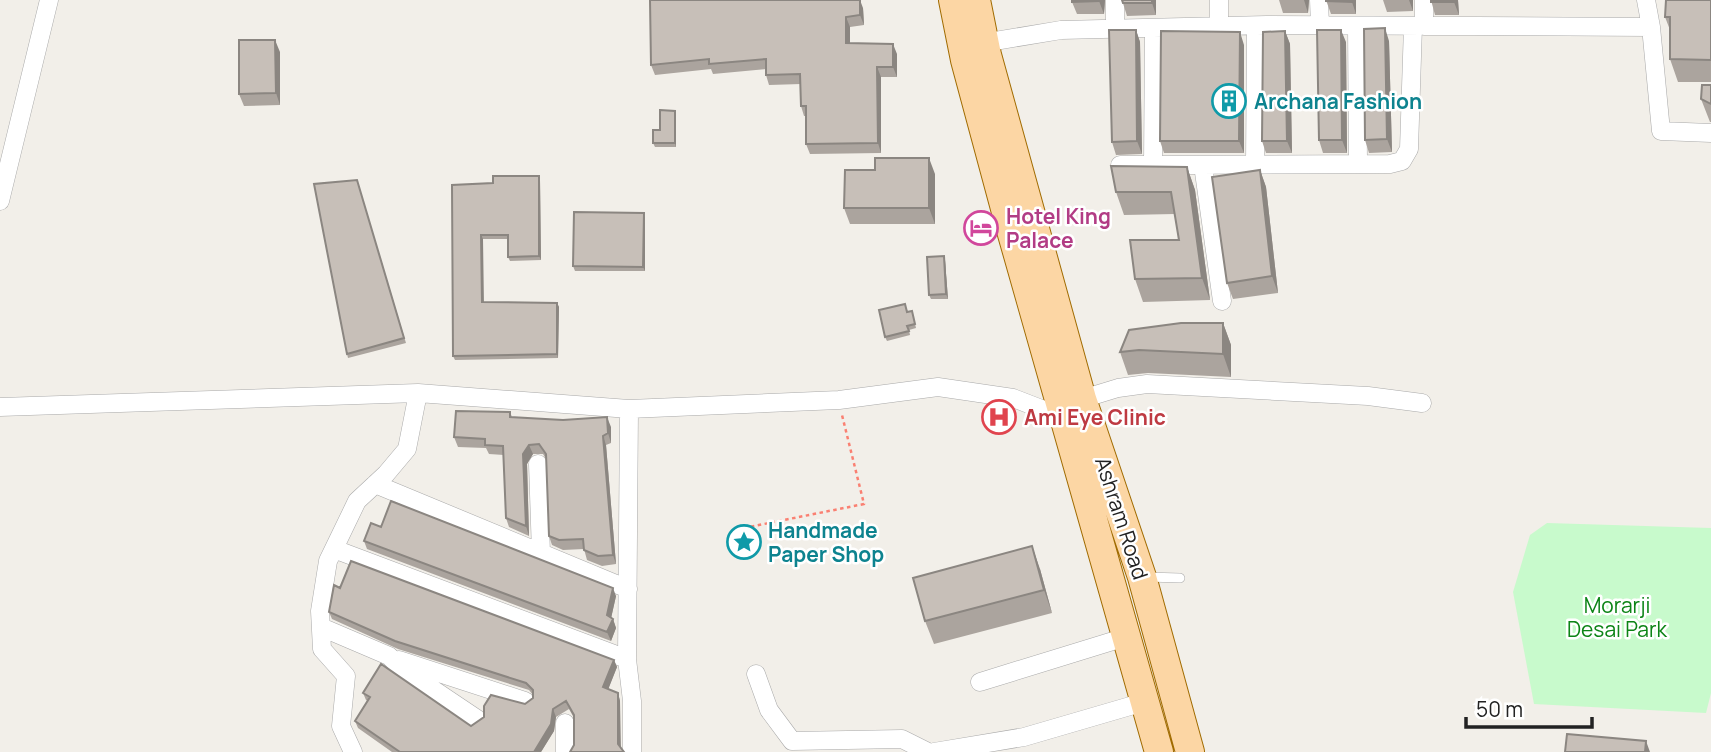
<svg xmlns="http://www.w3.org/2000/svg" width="1711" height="752" viewBox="0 0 1711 752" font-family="Manrope,sans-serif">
<rect width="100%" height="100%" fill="#f2efe9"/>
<path fill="#c8facc" d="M1547,523L1711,528V693L1706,713L1534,704L1513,592L1530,535Z"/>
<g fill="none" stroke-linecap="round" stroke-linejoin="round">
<g stroke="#a9a9a9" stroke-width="10">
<path id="lane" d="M1147,577L1180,578"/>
</g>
<g stroke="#a9a9a9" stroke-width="19">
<path id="street" d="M1115,0V29
M1319,0L1320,26
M1424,0V26
M1357,26L1358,164
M1219,27V0
M1651,27L1661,131L1711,133
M977,44L1061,30L1267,25L1651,27L1646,0
M1120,165L1390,164L1402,161L1409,149L1413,26
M1153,165L1154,28
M1203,165L1222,301
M1255,165L1256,26
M0,201L49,0
M1082,399L1118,388L1147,384L1368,396L1422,403
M0,407L418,393L629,409L839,400L938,387L1013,398L1044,410L1062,411
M629,409L627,659L632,701V752
M538,464L541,553
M375,484L628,589
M334,549L627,659
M321,627L389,656L401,668L477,719
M399,660L525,701
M756,674L769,710L792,741L902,739L928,752
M980,682L1126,637
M353,752L341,726L346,676L322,649L320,611L328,561L357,501L386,474L407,449L418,393
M565,752V723
M934,752L1024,737L1144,702"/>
</g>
<g stroke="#a06b00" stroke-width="30">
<path id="primary" d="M953,0L965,60L1010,227L1159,752
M976,0L987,55L1082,399L1142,577L1190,752"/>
</g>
<path stroke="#fa8072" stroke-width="2.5" stroke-dasharray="3.5 3.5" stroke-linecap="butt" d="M744,528L864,504L842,415"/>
<use href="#lane" stroke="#fff" stroke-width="9"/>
<use href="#street" stroke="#fff" stroke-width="18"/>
<use href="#primary" stroke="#fcd6a4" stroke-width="28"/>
</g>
<path fill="#aba49e" d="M1105,0L1104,14H1077L1072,2Z
M1122,0H1156V15L1127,16Z
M1279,0H1309L1308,13H1283Z
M1326,0H1356V14H1331Z
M1383,0H1413V11L1387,12Z
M1431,0H1458L1459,15H1435Z
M1711,0V82H1678L1670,59V30L1665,17Z
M863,8L864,25L850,27V43L897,54V77H881V153L810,154L806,144V116H804L801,106V84L769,85L766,75V69L713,74L711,69L655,75L651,65Z
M1136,30L1140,42L1142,154L1116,155L1112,142Z
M1285,31L1290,44L1292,153H1266L1262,141Z
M1389,41L1392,152L1369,153L1365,140Z
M1346,42L1347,153H1323L1319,140Z
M1244,45V153H1164L1160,141Z
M280,52V105L244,106L239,94Z
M1711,85V122H1710L1701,99Z
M675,111L676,115V147H655L653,143Z
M1187,167L1195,190L1210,300L1143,302L1135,279L1179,240L1175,214L1124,215L1116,192Z
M875,170L935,174V224H850L844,208Z
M1260,170L1266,187L1278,293L1233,299L1227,283Z
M357,180L406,343L348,358L347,354Z
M540,180L541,260L510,261L508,257V239H483V302L557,303L559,307L558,358L455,360L453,356L493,183Z
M645,217V271H575L573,266Z
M944,256L945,260L948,299H931L929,295Z
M912,311L916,328L909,330L910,335L887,341L885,337L907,312Z
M1223,323L1231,345V377L1148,373L1128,375L1120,352Z
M510,412L512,417L611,427V443L606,445L616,564L602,566L587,560L584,549L563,550L552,545L549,536L546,459L543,454H533L527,464L529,536L509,527L506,518L504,455L489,454L486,448L458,447L454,437Z
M381,527L616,596L611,618L613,619L616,628L611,641L367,549L364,541Z
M1040,569L1052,613L934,644L925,621Z
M340,588L614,660L617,667L608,689L618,693L620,701L574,745V718L569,709L556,717L554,731L541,752H392L358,728L355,721L368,701L366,700L363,693L471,726L525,704L533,698V695L529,690L398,649L332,619L329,612Z"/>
<path fill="#8b8681" d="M860,0L863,8L864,25L860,15Z
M1099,0H1105L1104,14L1099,1Z
M1152,0H1156V15L1152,3Z
M1304,0H1309L1308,13Z
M1352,0H1356V14L1352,2Z
M1409,0H1413V11Z
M1454,0H1458L1459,15L1454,2Z
M846,17L850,27V53L846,43Z
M1385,28L1389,41L1392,152L1387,139Z
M1136,30L1140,42L1142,154L1137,141Z
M1341,30L1346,42L1347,153L1342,140Z
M1285,31L1290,44L1292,153L1287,141Z
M1240,32L1244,45V153L1239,141Z
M275,40L280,52V105L276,93Z
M893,44L897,54V77L893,67Z
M877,67L881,77V153L878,143Z
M675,111L676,115V147L675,143Z
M929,158L935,174V224L929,208Z
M1187,167L1195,190L1210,300L1202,278Z
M1260,170L1266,187L1278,293L1272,276Z
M539,176L540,180L541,260L539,256Z
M644,213L645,217V271L643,267Z
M481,235L483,239L484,307L482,302Z
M944,256L945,260L948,299L946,294Z
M557,303L559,307L558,358L557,354Z
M1223,323L1231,345V377L1223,354Z
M607,417L611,427V443L608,433Z
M603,436L606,445L616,564L613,555Z
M529,445L533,454L527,464L529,536L526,526L523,454Z
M1032,546L1040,569L1052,613L1044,590Z
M613,588L616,596L610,623L607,615Z
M613,619L616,628L611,641L607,632Z
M614,660L617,667L606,695L603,687Z
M618,693L620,701L621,752L618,744Z
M553,709L556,717L554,731L541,752H534Z
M1646,741L1650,752H1645Z"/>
<path fill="#c7bfb8" stroke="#8b8681" stroke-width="2" d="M650,0H860V15L846,17V43L893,44V67H877L878,143L806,144V106H801L800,74L766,75V59L709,64V59L651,65Z
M1072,0H1099V1L1072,2Z
M1122,0H1152V3H1123Z
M1326,0H1352V2L1326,1Z
M1431,0H1454V2H1431Z
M1666,0H1711V60L1670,59V17H1665Z
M1385,28L1387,139L1365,140L1364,29Z
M1109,30H1136L1137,141L1112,142Z
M1317,30H1341L1342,140H1319Z
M1161,31L1240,32L1239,141H1160Z
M1285,31L1287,141H1262L1263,32Z
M239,40H275L276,93L239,94Z
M1702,85H1711V104L1701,99Z
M660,110L675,111V143H653V130H660Z
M875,158H929V208H844L845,170H875Z
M1111,166L1187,167L1202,278L1135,279L1130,240H1179L1171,192H1116Z
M1260,170L1272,276L1227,283L1212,177Z
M493,176H539V256L508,257V235H481L482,302L557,303V354L453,356L452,185L493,183Z
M357,180L404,338L347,354L314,184Z
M574,212L644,213L643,267L573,266Z
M944,256L946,294L929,295L927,257Z
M905,304L907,312L912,311L915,324L907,326L909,331L885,337L879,310Z
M1181,323H1223V354L1139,350L1120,352L1129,330Z
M456,411L510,412V417L563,420L607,417L608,433L603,436L613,555L598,556L584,550L583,539L559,540L549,536L546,454L539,444L529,445L523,454L526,526L506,518L503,446L485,445V439L454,437Z
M391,501L613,588L607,615L613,619L607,632L364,541L371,523L381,527Z
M1032,546L1044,590L925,621L913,578Z
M351,561L614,660L603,687L618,693V744L624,752H570L574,745V715L566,701L553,709L551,724L534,752H400L355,721L370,697L363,693L381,664L471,726L484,717V706L491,695L525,704L533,698V690L526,683L395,641L329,612L334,585L340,588Z
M1567,734L1646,741L1645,752H1565Z"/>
<defs>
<g id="building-ring" transform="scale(1.75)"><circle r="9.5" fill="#fff" stroke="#0f9aa8" stroke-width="1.5"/><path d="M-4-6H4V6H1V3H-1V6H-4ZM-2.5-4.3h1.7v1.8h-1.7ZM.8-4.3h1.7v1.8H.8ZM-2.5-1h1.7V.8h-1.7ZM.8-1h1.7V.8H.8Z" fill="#0f9aa8"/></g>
<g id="hotel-ring" transform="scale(1.75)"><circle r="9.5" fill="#fff" stroke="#d1479c" stroke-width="1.5"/><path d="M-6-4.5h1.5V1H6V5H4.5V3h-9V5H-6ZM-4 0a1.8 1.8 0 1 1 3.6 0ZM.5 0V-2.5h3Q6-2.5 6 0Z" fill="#d1479c"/></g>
<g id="hospital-ring" transform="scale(1.75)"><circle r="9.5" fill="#fff" stroke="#e0444e" stroke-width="1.5"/><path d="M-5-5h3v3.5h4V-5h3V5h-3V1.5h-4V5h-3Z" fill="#e0444e"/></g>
<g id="sight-ring" transform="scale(1.75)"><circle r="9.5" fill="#fff" stroke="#0f9aa8" stroke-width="1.5"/><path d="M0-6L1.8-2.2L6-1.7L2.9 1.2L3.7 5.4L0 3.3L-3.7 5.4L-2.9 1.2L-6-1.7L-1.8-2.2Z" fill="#0f9aa8"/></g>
</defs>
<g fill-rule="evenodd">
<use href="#building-ring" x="1229" y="101"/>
<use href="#hotel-ring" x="981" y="228"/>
<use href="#hospital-ring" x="999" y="417"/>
<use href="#sight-ring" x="744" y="542"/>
</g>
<g text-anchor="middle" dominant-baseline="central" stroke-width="5" stroke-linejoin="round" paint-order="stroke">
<g font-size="21" font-weight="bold" fill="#0d838f" stroke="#fff" text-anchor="start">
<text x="1254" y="101">Archana Fashion</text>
<text x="768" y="530">Handmade<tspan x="768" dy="24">Paper Shop</tspan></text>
</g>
<g font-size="21" font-weight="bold" fill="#b23c85" stroke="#fff" text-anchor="start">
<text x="1006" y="216">Hotel King<tspan x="1006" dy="24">Palace</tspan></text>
</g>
<g font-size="21" font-weight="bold" fill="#be3a42" stroke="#fff" text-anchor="start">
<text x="1024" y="417">Ami Eye Clinic</text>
</g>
<g font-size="21" fill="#222" stroke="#fff">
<text transform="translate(1122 518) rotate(72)">Ashram Road</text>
</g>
<g font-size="21" fill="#0c8416" stroke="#fff">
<text x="1617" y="605">Morarji<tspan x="1617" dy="24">Desai Park</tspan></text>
</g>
</g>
<path d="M1466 717v10h126v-10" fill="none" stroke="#222222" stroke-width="3.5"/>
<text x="1476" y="717" font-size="21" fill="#222222" stroke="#ffffff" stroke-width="5" paint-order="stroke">50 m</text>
</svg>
